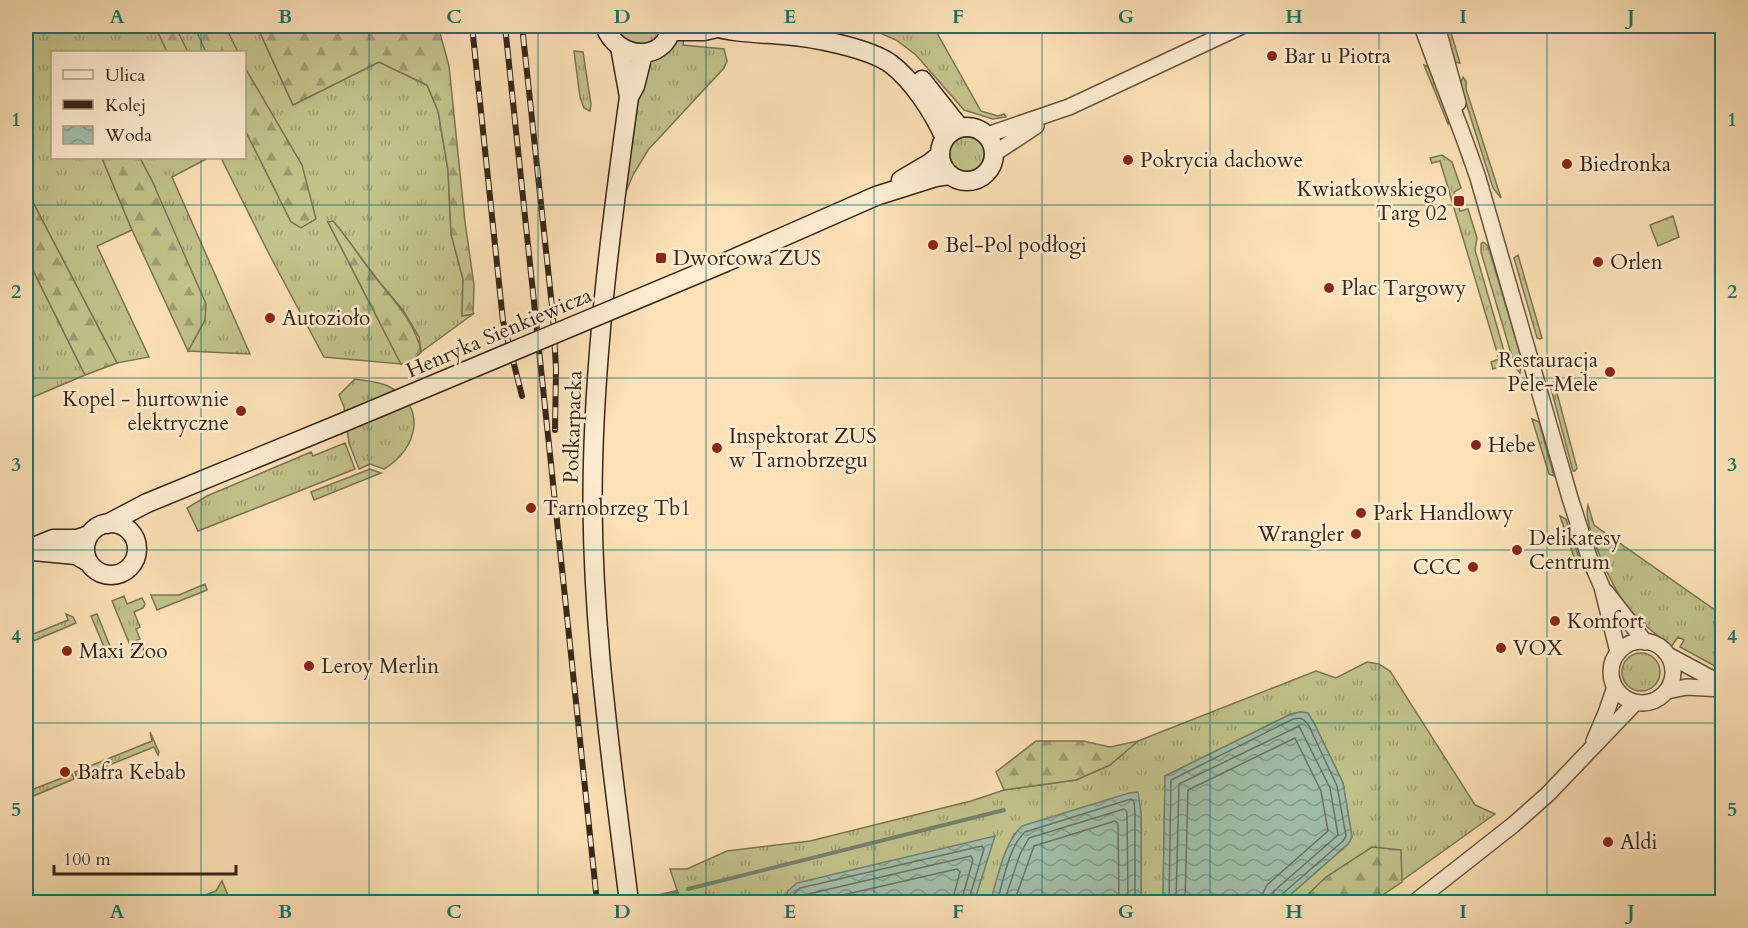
<svg xmlns="http://www.w3.org/2000/svg" width="1748" height="928" viewBox="0 0 1748 928" font-family="Cardo,serif">
<defs>
<pattern id="grass-tufts" width="24" height="20" patternUnits="userSpaceOnUse" patternTransform="scale(1.5)"><rect width="24" height="20" fill="#c2c28b"/><path d="M3 7l-1-3M5 7V3M7 7l1-3M15 17l-1-3M17 17v-4M19 17l1-3" fill="none" stroke="#9e9d71"/></pattern>
<pattern id="forest-firs" width="22" height="20" patternUnits="userSpaceOnUse" patternTransform="scale(1.5)"><rect width="22" height="20" fill="#c2c28b"/><path d="M5 1l3.5 6h-7zM16 11l3.5 6h-7z" fill="#9e9d71"/></pattern>
<pattern id="water-waves" width="16" height="10" patternUnits="userSpaceOnUse" patternTransform="scale(1.5)"><rect width="16" height="10" fill="#a0beaa"/><path d="M0 5q4-4 8 0t8 0" fill="none" stroke="#839a8a"/></pattern>
</defs>
<rect width="100%" height="100%" fill="#fce1b6"/>
<filter id="stains"><feTurbulence type="fractalNoise" baseFrequency=".00333" numOctaves="4"/><feColorMatrix values="0 0 0 0 .2 0 0 0 0 .09 0 0 0 0 .02 0 0 0 .5 -.17"/></filter>
<radialGradient id="worn" r=".72"><stop offset=".6" stop-color="#630" stop-opacity="0"/><stop offset="1" stop-color="#630" stop-opacity=".3"/></radialGradient>
<path fill="url(#grass-tufts)" stroke="#7c7452" stroke-width="1.5" d="M26,26H257L293,105L379,62L427,85L438,111L448,170L451,234L463,279L462,315L473,314L421,352L419,337L403,310L380,283L339,228L328,222L401,364L324,357L269,254L221,158H244V52H52V158H102L132,230L97,246L149,357L117,363L27,191L32,169L26,156Z
M615,26H663C656,51 623,49 615,26Z
M876,26H933L981,111L998,116L1004,114L1006,117L993,119L964,110L916,55L896,40L873,30Z
M1441,26H1449L1460,63L1454,62Z
M684,38L683,45L724,49L727,61L724,68L648,150L633,175L625,194L636,103L645,65L677,40Z
M574,51L583,52L591,104L590,111L584,108L580,97Z
M1424,65L1431,68L1449,119L1448,124Z
M1463,77L1466,81V89L1501,198L1493,188L1460,84Z
M950 154a17 17 0 1 1 34 0a17 17 0 1 1-34 0Z
M1442,155L1452,162L1461,188L1454,192L1460,211L1468,209L1477,238L1475,250L1506,358L1503,365L1493,369L1491,362L1499,359L1440,161L1432,163L1430,158Z
M140,158H208L172,177L250,354L188,351L205,320L153,183Z
M1673,216L1679,237L1658,246L1650,225Z
M1483,242L1488,246L1522,360L1520,373L1515,367L1481,252V244Z
M1518,255L1542,338L1540,339L1537,338L1514,258Z
M26,256L85,375L26,400Z
M355,379C366,381 378,381 388,386C428,406 418,449 384,469L370,464L359,469L349,443L344,407L339,395Z
M1554,382L1577,468L1575,471H1573L1550,385Z
M1532,419L1539,422L1554,476L1549,474Z
M345,443L355,469L198,531L187,508L207,496L311,452L313,456Z
M370,469L381,473L314,500L311,492Z
M1588,505L1594,525L1722,615V670L1680,647L1684,640L1678,637L1671,647C1657,635 1641,623 1629,609C1615,592 1582,526 1588,505Z
M1560,516L1566,519L1579,558L1578,569Z
M205,584L207,590L157,610L151,595H179Z
M124,596L127,604L142,598L145,604L143,608L134,612L140,627L136,629L140,639L130,643L133,650L143,647L145,655L141,658L134,655L112,601Z
M66,614L73,617L76,623L26,644V637L68,620Z
M97,614L112,651L107,654L91,616Z
M1622 672a19 19 0 1 1 38 0a19 19 0 1 1-38 0Z
M1367,662L1379,664L1390,671L1475,805L1495,814L1372,902H1282L1348,844L1352,837L1343,783L1314,723L1308,714L1300,712L1291,714L1165,776L1163,902H1141V812L1014,834L990,902H974L994,837L788,891L784,902H681L670,869H687L727,851L810,841L971,801L1004,790L1076,780L1110,765L1138,741L1316,671L1336,678Z
M150,732L159,752L158,755L154,747L77,778L75,772L152,741Z
M72,774L74,779L26,799V792Z
M222,881L228,895L208,902H187L216,891Z"/>
<path fill="url(#forest-firs)" stroke="#7c7452" stroke-width="1.5" d="M155,26H175L188,52H167Z
M194,26H225L238,52H206Z
M257,26H438L449,66L465,222L474,285L473,314L462,316L463,279L451,234L448,170L438,111L427,85L379,62L293,105Z
M244,66L302,165L316,219L301,228L291,222L245,130Z
M26,156L32,169L27,191L117,363L85,375L26,256Z
M102,158H140L153,183L206,304L205,320L188,351L132,230Z
M333,221C347,237 359,256 372,273C391,298 415,320 421,352L413,361L401,364L328,222Z
M1036,741H1083L1110,747L1138,741L1110,765L1076,780L1004,790L996,772Z
M1372,847L1401,850L1402,882L1372,902H1300L1326,877Z"/>
<path fill="url(#water-waves)" stroke="#768170" stroke-width="1.5" d="M1301,712L1308,713L1314,723L1343,783L1352,837L1348,844L1282,902H1163L1165,776L1291,714Z
M1138,792L1141,812V902H990C998,878 1003,844 1022,826L1129,793Z
M995,836L974,902H784L788,891L797,883Z"/>
<g fill="none" stroke-linecap="round" stroke-linejoin="round">
<path stroke="#6c7262" stroke-width="1.5" d="M791,902L793,895L800,888L982,846L984,849L968,902
M798,902L804,895L971,856L973,860L961,902
M812,902L957,869L960,872L952,902
M997,902C1003,882 1009,846 1025,832L1131,799L1134,801L1135,812V902
M1004,902L1020,854L1029,838L1124,809L1127,812L1128,902
M1014,902L1034,846L1115,821L1118,824L1119,902
M1169,902L1171,780L1293,719C1302,717 1304,719 1309,726L1337,786L1346,836L1343,841L1280,896L1278,902
M1176,902L1179,784L1299,726L1330,788L1338,835L1275,890L1271,896V902
M1185,902L1188,790L1295,738L1321,791L1328,831L1267,885L1263,893L1262,902"/>
<path stroke="#768170" stroke-width="4" d="M688,889L1004,810
M638,901L676,892"/>
<g stroke="#685540" stroke-width="18">
<path id="tertiary" d="M1422,26C1440,77 1461,127 1478,178L1570,498L1589,557L1602,587L1618,652
M1437,26L1458,103
M987,135L1069,107L1242,26
M995,153L1036,126
M1606,592L1645,642
M1611 672a31 31 0 1 1 62 0a31 31 0 1 1-62 0Z
M1668,655L1722,684
M1667,691L1687,687L1722,689
M1594,741L1606,713L1615,687
M1415,902L1513,825L1548,794L1635,703"/>
</g>
<g stroke="#372619" stroke-width="21">
<path id="secondary" d="M605,26C616,60 665,64 672,26
M711,26C733,33 761,33 784,35C812,37 869,48 891,64C914,82 933,112 945,138
M671,31H704L717,28
M620,47L629,97
M922,80L960,128
M940 154a27 27 0 1 1 54 0a27 27 0 1 1-54 0Z
M901,180L930,163L940,155
M726,262L876,196L936,177L949,175
M85 549a26 26 0 1 1 52 0a26 26 0 1 1-52 0Z
M107,524L147,503L337,425
M26,550L53,539H77L89,535
M33,551L76,555L88,562
M629,902C611,757 589,610 593,463C596,341 612,219 629,97L635,86L643,54"/>
</g>
<use href="#tertiary" stroke="#fdecd0" stroke-width="15"/>
<use href="#secondary" stroke="#fdecd0" stroke-width="18"/>
<g stroke="#372619" stroke-width="6">
<path id="rail" d="M472,26L503,321L522,396
M505,26L597,902
M523,35L553,316L556,369L555,430"/>
</g>
<use href="#rail" stroke="#fdecd0" stroke-width="4" stroke-dasharray="11" stroke-linecap="butt"/>
<g stroke="#372619" stroke-width="21" stroke-linecap="butt">
<path id="secondary-bridge" d="M337,425L726,262"/>
</g>
<use href="#secondary-bridge" stroke="#fdecd0" stroke-width="18"/>
</g>
<path fill="none" stroke="#0f766e" stroke-width="1.5" stroke-opacity="0.55" d="M201,26V52M369,26V902M538,26V902M706,26V902M874,26V902M1042,26V902M1210,26V902M1379,26V902M1547,26V902M201,158V902M26,205H1722M26,378H1722M26,550H1722M26,723H1722"/>
<g fill="#8f2418" stroke="#fdecd0" stroke-width="2">
<circle cx="1272" cy="56" r="6"/>
<circle cx="1128" cy="160" r="6"/>
<circle cx="1567" cy="164" r="6"/>
<rect x="1453" y="195" width="12" height="12" rx="3"/>
<circle cx="933" cy="245" r="6"/>
<rect x="655" y="252" width="12" height="12" rx="3"/>
<circle cx="1598" cy="262" r="6"/>
<circle cx="1329" cy="288" r="6"/>
<circle cx="270" cy="318" r="6"/>
<circle cx="1610" cy="372" r="6"/>
<circle cx="241" cy="411" r="6"/>
<circle cx="1476" cy="445" r="6"/>
<circle cx="717" cy="448" r="6"/>
<circle cx="531" cy="508" r="6"/>
<circle cx="1361" cy="513" r="6"/>
<circle cx="1356" cy="534" r="6"/>
<circle cx="1517" cy="550" r="6"/>
<circle cx="1473" cy="567" r="6"/>
<circle cx="1555" cy="621" r="6"/>
<circle cx="1501" cy="648" r="6"/>
<circle cx="67" cy="651" r="6"/>
<circle cx="309" cy="666" r="6"/>
<circle cx="65" cy="772" r="6"/>
<circle cx="1608" cy="842" r="6"/>
</g>
<g text-anchor="middle" dominant-baseline="central" stroke-width="5" stroke-linejoin="round" paint-order="stroke">
<g font-size="21" fill="#372619" stroke="#fdecd0" text-anchor="start">
<text x="1284" y="56">Bar u Piotra</text>
<text x="1140" y="160">Pokrycia dachowe</text>
<text x="1579" y="164">Biedronka</text>
<text x="1447" y="189" text-anchor="end">Kwiatkowskiego<tspan x="1447" dy="24">Targ 02</tspan></text>
<text x="945" y="245">Bel-Pol podłogi</text>
<text x="673" y="258">Dworcowa ZUS</text>
<text x="1610" y="262">Orlen</text>
<text x="1341" y="288">Plac Targowy</text>
<text x="282" y="318">Autozioło</text>
<text x="1598" y="360" text-anchor="end">Restauracja<tspan x="1598" dy="24">Pele-Mele</tspan></text>
<text x="229" y="399" text-anchor="end">Kopel - hurtownie<tspan x="229" dy="24">elektryczne</tspan></text>
<text x="729" y="436">Inspektorat ZUS<tspan x="729" dy="24">w Tarnobrzegu</tspan></text>
<text x="1488" y="445">Hebe</text>
<text x="543" y="508">Tarnobrzeg Tb1</text>
<text x="1373" y="513">Park Handlowy</text>
<text x="1344" y="534" text-anchor="end">Wrangler</text>
<text x="1529" y="538">Delikatesy<tspan x="1529" dy="24">Centrum</tspan></text>
<text x="1461" y="567" text-anchor="end">CCC</text>
<text x="1567" y="621">Komfort</text>
<text x="1513" y="648">VOX</text>
<text x="79" y="651">Maxi Zoo</text>
<text x="321" y="666">Leroy Merlin</text>
<text x="77" y="772">Bafra Kebab</text>
<text x="1620" y="842">Aldi</text>
</g>
<g font-size="21" fill="#372619" stroke="#fdecd0">
<text transform="translate(499 333) rotate(-23)">Henryka Sienkiewicza</text>
<text transform="translate(573 427) rotate(-88)">Podkarpacka</text>
</g>
</g>
<rect width="1748" height="928" fill="none" stroke="#fce1b6" stroke-width="66"/>
<rect x="51" y="51" width="195" height="108" fill="#fdecd0" stroke="#ae9d87" stroke-width="1.5"/>
<rect x="63" y="70" width="30" height="9" fill="#fdecd0" stroke="#ae9d87" stroke-width="1.5"/>
<text x="105" y="81" font-size="18" fill="#372619">Ulica</text>
<rect x="63" y="100" width="30" height="9" fill="#372619" stroke="#ae9d87" stroke-width="1.5"/>
<text x="105" y="111" font-size="18" fill="#372619">Kolej</text>
<rect x="63" y="126" width="30" height="18" fill="url(#water-waves)" stroke="#ae9d87" stroke-width="1.5"/>
<text x="105" y="141" font-size="18" fill="#372619">Woda</text>
<path d="M54 865v9h182v-9" fill="none" stroke="#372619" stroke-width="3"/>
<text x="63" y="865" font-size="18" fill="#372619" stroke="#fdecd0" stroke-width="4.5" paint-order="stroke">100 m</text>
<rect x="33" y="33" width="1682" height="862" fill="none" stroke="#0f766e" stroke-width="2"/>
<g font-size="20" text-anchor="middle" font-weight="bold" fill="#0f766e">
<text x="117" y="23">A</text>
<text x="285" y="23">B</text>
<text x="454" y="23">C</text>
<text x="622" y="23">D</text>
<text x="790" y="23">E</text>
<text x="958" y="23">F</text>
<text x="1126" y="23">G</text>
<text x="1294" y="23">H</text>
<text x="1463" y="23">I</text>
<text x="1631" y="23">J</text>
<text x="16" y="126">1</text>
<text x="1732" y="126">1</text>
<text x="16" y="298">2</text>
<text x="1732" y="298">2</text>
<text x="16" y="471">3</text>
<text x="1732" y="471">3</text>
<text x="16" y="643">4</text>
<text x="1732" y="643">4</text>
<text x="16" y="816">5</text>
<text x="1732" y="816">5</text>
<text x="117" y="918">A</text>
<text x="285" y="918">B</text>
<text x="454" y="918">C</text>
<text x="622" y="918">D</text>
<text x="790" y="918">E</text>
<text x="958" y="918">F</text>
<text x="1126" y="918">G</text>
<text x="1294" y="918">H</text>
<text x="1463" y="918">I</text>
<text x="1631" y="918">J</text>
</g>
<rect width="100%" height="100%" filter="url(#stains)"/>
<rect width="100%" height="100%" fill="url(#worn)"/>
</svg>
